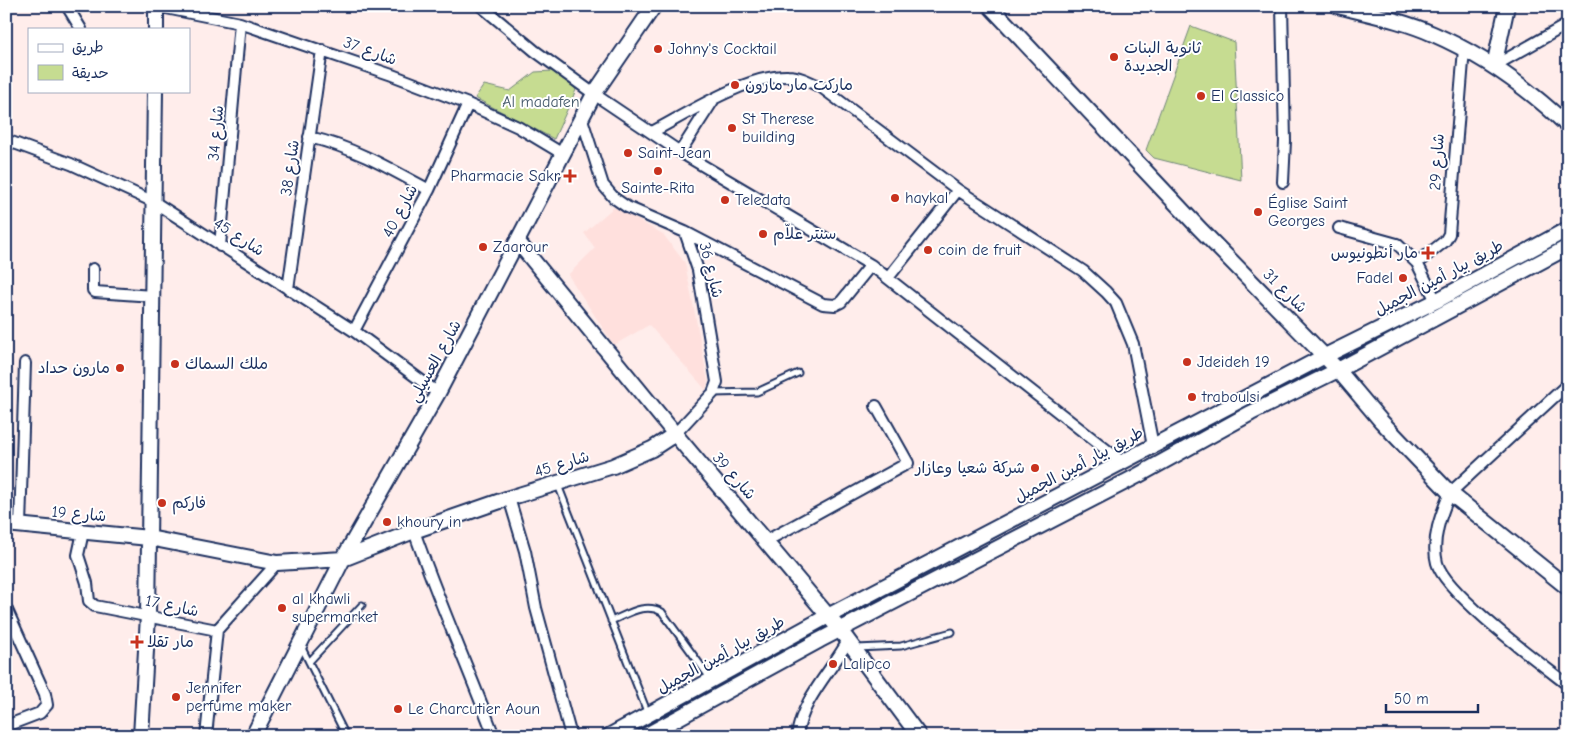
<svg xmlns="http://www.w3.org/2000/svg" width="1574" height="742" viewBox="0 0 1574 742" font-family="'Comic Neue','Playpen Sans Arabic',sans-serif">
<rect width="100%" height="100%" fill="#ffedeb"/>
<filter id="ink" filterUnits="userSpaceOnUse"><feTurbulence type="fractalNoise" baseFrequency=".02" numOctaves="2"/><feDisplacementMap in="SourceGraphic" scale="10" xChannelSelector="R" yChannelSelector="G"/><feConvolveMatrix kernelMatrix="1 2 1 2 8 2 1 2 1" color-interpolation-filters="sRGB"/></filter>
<g filter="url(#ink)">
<path fill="#ffe0dd" d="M614,207L663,234L685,263L708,381L706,390L649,325L614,345L568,275L595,248L584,233Z
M45,726L72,736H15Z"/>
<path fill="#c6dc91" stroke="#708678" d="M1191,26L1234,42L1241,180L1154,158L1146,150Z
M553,71L569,79L576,90L554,139L475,98L484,85L510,91L535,72Z"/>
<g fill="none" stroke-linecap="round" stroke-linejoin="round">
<g stroke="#1b2f5e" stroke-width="9">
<path id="lane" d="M713,393L757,392L798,373
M558,485L648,714
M611,621C628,614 645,602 662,612L710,678
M301,646L346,736
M857,648L901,646L952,632
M309,662L362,605"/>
</g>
<g stroke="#1b2f5e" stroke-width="14">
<path id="street" d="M67,6L81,29
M156,6L240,23L392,75L468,104L518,127L563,154
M481,6L535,51L594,94L680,152L871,265L1122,462
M1282,6L1285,141L1283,182
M1494,66L1568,24
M582,119L603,185L614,198L627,207L685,232L823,304L835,305L841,302L871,265
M652,132C688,113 747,75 788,76C799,76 810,82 821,87L958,190L1083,271L1106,292L1116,303L1133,344L1153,446
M309,137C353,147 389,168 429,190
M6,140L71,164L154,202L354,331L438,393
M680,152L714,99
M1339,228L1397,244L1417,263L1436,301
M220,246L240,23
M1417,263L1445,241L1449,234L1464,49
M93,269V290L95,292L153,296
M888,278L958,190
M288,289L322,50
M354,331L429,190L468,104
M1568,384L1450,493C1441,514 1431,540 1437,563C1445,593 1540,663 1568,685
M675,434L713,393L717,382L698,270L685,232
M509,498L525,551L536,608L571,736
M20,526L25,363
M414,531C438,600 468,667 494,736
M83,532L78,555L87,583L89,601L95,606L217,630L206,736
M766,541L908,463L876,406
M6,608L45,694L47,705L40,713L6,726
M217,630L277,563
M797,736C802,699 830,673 848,641"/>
</g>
<g stroke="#1b2f5e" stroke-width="18">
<path id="secondary" d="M990,6L1199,228L1338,370L1381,421L1450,493L1568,588
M1338,6C1369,14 1404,21 1433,34C1484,56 1528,88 1568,126
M156,29V6
M1494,66L1507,6
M518,242L675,434L840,630L919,736
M6,524L149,538L277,563L343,559L414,531L509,498L613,466L652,449L675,434
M141,736L148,616L155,91
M253,736L343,559L438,393L594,94L654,6
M609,736L828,616L1323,357L1436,301L1568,229
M645,736L820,640L1137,476L1251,413L1338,370L1568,247"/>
</g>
<use href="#lane" stroke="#fff" stroke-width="5"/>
<use href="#street" stroke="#fff" stroke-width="10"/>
<use href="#secondary" stroke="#fff" stroke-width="14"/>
</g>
</g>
<g fill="#c8321e" stroke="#fff" stroke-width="2">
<circle cx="658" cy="49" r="5"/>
<circle cx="1114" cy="57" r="5"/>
<circle cx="735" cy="85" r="5"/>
<circle cx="1201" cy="96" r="5"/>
<circle cx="732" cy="128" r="5"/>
<circle cx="628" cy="153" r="5"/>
<circle cx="658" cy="171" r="5"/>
<path d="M567.5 168.5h5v5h5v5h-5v5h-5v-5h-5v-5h5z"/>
<circle cx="895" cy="198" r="5"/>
<circle cx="725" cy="200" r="5"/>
<circle cx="1258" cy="212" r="5"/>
<circle cx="763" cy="234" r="5"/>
<circle cx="483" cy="247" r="5"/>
<circle cx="928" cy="250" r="5"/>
<path d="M1425.5 245.5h5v5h5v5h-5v5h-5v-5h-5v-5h5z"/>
<circle cx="1403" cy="278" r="5"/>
<circle cx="1187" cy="362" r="5"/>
<circle cx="175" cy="364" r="5"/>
<circle cx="120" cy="368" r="5"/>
<circle cx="1192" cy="397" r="5"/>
<circle cx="1035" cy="468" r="5"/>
<circle cx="162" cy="503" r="5"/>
<circle cx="387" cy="522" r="5"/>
<circle cx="282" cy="608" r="5"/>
<path d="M134.5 634.5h5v5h5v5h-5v5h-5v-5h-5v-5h5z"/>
<circle cx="833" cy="664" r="5"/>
<circle cx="176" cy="697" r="5"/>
<circle cx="398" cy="709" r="5"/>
</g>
<g text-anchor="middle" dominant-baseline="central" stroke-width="4" stroke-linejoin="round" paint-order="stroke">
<g font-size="16" fill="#1b2f5e" stroke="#fff" text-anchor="start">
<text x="1124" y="48">ثانوية البنات<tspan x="1124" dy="18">الجديدة</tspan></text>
<text x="668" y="49">Johny's Cocktail</text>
<text x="745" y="85">ماركت مار مارون</text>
<text x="1211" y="96">El Classico</text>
<text x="742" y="119">St Therese<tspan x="742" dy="18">building</tspan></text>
<text x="638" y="153">Saint-Jean</text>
<text x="560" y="176" text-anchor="end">Pharmacie Sakr</text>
<text x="658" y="188" text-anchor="middle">Sainte-Rita</text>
<text x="905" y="198">haykal</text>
<text x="735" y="200">Teledata</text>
<text x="1268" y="203">Église Saint<tspan x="1268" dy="18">Georges</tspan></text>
<text x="773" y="234">سنتر علاّم</text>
<text x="493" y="247">Zaarour</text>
<text x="938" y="250">coin de fruit</text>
<text x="1418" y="253" text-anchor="end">مار أنطونيوس</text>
<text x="1393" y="278" text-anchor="end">Fadel</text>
<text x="1197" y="362">Jdeideh 19</text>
<text x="185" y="364">ملك السماك</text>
<text x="110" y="368" text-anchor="end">مارون حداد</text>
<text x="1202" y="397">traboulsi</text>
<text x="1025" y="468" text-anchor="end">شركة شعيا وعازار</text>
<text x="172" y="503">فاركم</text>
<text x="397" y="522">khoury in</text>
<text x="292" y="599">al khawli<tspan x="292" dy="18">supermarket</tspan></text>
<text x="147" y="642">مار تقلا</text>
<text x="843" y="664">Lalipco</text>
<text x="186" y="688">Jennifer<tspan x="186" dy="18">perfume maker</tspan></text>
<text x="408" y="709">Le Charcutier Aoun</text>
</g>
<g font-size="16" fill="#1b2f5e" stroke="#fff">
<text transform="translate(370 51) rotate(20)">شارع 37</text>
<text transform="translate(216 133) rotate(-85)">شارع 34</text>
<text transform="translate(1437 162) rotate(-86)">شارع 29</text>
<text transform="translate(290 168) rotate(-82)">شارع 38</text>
<text transform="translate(400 211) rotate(-62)">شارع 40</text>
<text transform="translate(239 237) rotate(33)">شارع 45</text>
<text transform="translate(711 270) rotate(76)">شارع 36</text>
<text transform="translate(1439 278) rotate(-28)">طريق بيار أمين الجميل</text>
<text transform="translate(1285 291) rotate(45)">شارع 31</text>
<text transform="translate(435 361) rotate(-61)">شارع العسيلي</text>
<text transform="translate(562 464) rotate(-17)">شارع 45</text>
<text transform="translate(1079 465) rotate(-28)">طريق بيار أمين الجميل</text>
<text transform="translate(734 476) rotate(49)">شارع 39</text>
<text transform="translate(79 514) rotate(5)">شارع 19</text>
<text transform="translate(172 606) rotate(12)">شارع 17</text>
<text transform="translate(721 655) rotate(-29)">طريق بيار أمين الجميل</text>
</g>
<g font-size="16" fill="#465a6b" stroke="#fff">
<text x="541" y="102">Al madafen</text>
</g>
</g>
<rect width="1574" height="742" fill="none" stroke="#fff" stroke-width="25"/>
<rect x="12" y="12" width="1549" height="717" fill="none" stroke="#1b2f5e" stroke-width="2" filter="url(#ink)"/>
<rect x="28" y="28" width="162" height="65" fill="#ffffff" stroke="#a4acbf"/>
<rect x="38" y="44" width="25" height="8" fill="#ffffff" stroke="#a4acbf"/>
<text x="72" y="52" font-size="15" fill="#1b2f5e">طريق</text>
<rect x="38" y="65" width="25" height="15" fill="#c6dc91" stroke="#a4acbf"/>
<text x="72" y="78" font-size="15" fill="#1b2f5e">حديقة</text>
<path d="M1386 704v8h92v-8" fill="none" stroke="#1b2f5e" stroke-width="2.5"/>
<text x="1394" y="704" font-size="15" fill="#1b2f5e" stroke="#ffffff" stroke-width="4" paint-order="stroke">50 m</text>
</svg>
